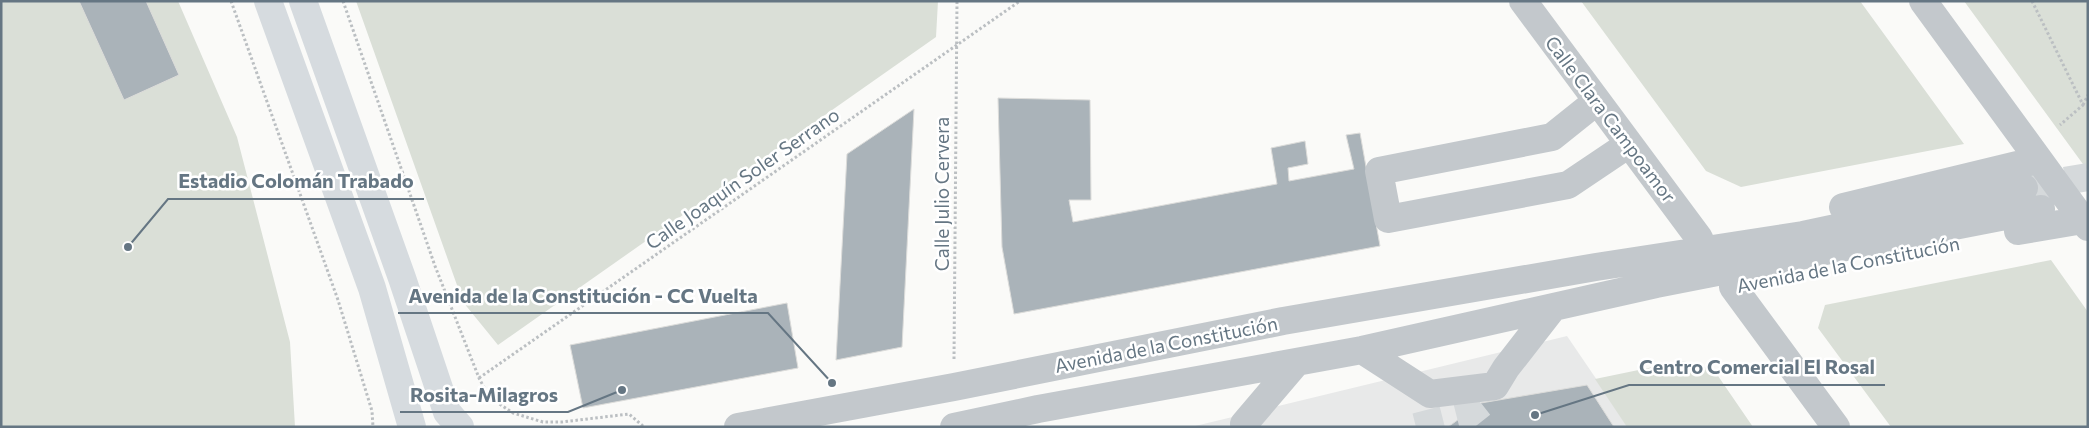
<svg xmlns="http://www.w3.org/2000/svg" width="2089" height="428" viewBox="0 0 2089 428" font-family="Commissioner,sans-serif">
<rect width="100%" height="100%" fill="#fafaf8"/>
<path fill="#e8e9e9" d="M1567,336L1629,427H1191Z"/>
<path fill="#dadfd7" d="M1,1H178L237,137L290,342L295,427H1Z
M356,1H938L936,37L498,345L463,302Z
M1581,1H1860L1964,144L1741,187L1706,171Z
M1964,1H2088V171Z
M2051,260L2088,312V427H1891L1818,328L1825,305Z
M1682,361L1701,365L1716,373L1753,427H1627L1595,379Z"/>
<path fill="#aab3b9" stroke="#dcdcda" d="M79,1H146L179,75L124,100Z
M998,98L1090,100L1091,200H1069L1073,222L1277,184L1271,148L1305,141L1308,164L1288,168L1289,181L1354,169L1346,135L1360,133L1380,246L1014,314L1002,247Z
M914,109L902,347L836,360L847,154Z
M787,303L798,368L583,408L570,345Z
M1587,385L1614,427H1448L1481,403Z"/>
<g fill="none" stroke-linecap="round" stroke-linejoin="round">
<path stroke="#d5d9db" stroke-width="28" stroke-dasharray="28 14" stroke-linecap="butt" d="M2024,188L2088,177
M1416,427L1471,413L1482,427"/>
<path stroke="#bbbfc2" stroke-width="3" stroke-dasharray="2.5 2.5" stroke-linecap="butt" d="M231,1L338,300L372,411L373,427
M343,1L435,266L479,378L489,397L513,413L543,422H562L629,414L644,427
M2032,1L2083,105L2060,125
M2083,105L2088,95
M954,359L957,1
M479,378L1020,1"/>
<path stroke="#c3c8cc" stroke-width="28" d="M1523,1L1699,238
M1923,1L2088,227
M1597,101L1552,137L1379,171L1388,219L1568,185L1629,144
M1843,207L2038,160
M2018,231L2083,220
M1733,287L1836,427
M1362,350L1430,394L1495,386L1506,368L1552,309
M1244,424L1296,363
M738,427L954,387L1283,321L1596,267L1803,235L2024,188
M954,427L1038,409L1362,350L1656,284L2041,209"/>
<path stroke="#d6dbdf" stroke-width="28" d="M268,1L372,288L412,427
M303,1L402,278L447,412L460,427"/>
</g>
<g text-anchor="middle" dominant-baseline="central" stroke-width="5" stroke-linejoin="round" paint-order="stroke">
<g font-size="19" fill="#657683" stroke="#fff">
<text transform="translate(1611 119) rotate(53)">Calle Clara Campoamor</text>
<text transform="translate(742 178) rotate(-35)">Calle Joaquín Soler Serrano</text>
<text transform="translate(941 194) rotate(-90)">Calle Julio Cervera</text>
<text transform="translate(1848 264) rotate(-11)">Avenida de la Constitución</text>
<text transform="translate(1166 344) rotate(-11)">Avenida de la Constitución</text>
</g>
</g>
<path fill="none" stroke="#657683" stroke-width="2" d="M128 247L168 199H424M832 383L768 313H398M1535 415L1629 385H1885M622 390L568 412H400"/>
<g fill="#657683" stroke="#fff" stroke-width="2">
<circle cx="128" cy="247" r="5"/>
<circle cx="832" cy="383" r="5"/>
<circle cx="1535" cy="415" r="5"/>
<circle cx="622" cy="390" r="5"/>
</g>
<g font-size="20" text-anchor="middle" font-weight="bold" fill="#657683" stroke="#fff" stroke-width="5" stroke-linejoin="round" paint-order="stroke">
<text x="296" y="188">Estadio Colomán Trabado</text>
<text x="583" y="303">Avenida de la Constitución - CC Vuelta</text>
<text x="1757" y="374">Centro Comercial El Rosal</text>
<text x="484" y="402">Rosita-Milagros</text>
</g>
<rect width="2089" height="428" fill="none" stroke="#657683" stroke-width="5"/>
</svg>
